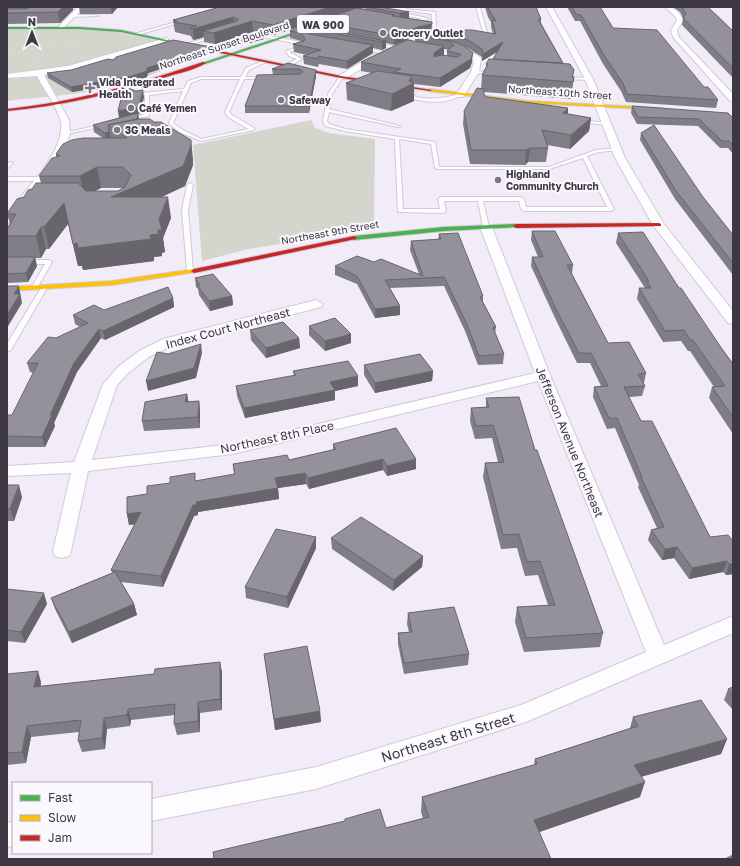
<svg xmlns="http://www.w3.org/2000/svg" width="740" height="866" viewBox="0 0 740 866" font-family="'Golos Text',sans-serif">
<rect width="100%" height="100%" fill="#f2ecf8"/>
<path fill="#d4d6cd" d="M7,30H86L114,32L173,44L124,60L166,69C148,76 130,83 111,87C77,95 41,97 7,101Z
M311,120L315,128L329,133L375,139L374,228L249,249L202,261L193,145Z"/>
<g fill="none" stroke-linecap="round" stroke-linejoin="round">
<g stroke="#cfcad5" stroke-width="2">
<path id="lane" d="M62,7H81L83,8L61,9Z
M384,7L401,8L408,7L405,9L435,12L437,35L435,36L433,35L432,14Z
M476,7H480L487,33L476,36L475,34L483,32Z
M399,12L427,18L429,19L414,23L413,21L423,19L398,14Z
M72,15H96L98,16L71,17Z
M183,20L186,21L137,35L134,34Z
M254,33L301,42L304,47L289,52L302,59L287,67H285V65L297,59L289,56L286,51L301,46L299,44L253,35Z
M213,36L214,38L187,45L185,44Z
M232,39L235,40L208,50L205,49Z
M375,43L397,47L399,48L397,49L374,45Z
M363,47L386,52L388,53L386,54L362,49Z
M265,60L268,61L249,70L245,77H265L267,78L265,79H244L229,112L232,115L254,128V130L201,141L179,132L169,123L183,91L149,95V116L129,120L127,119L145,114V95H142V93L184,89L188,81L201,77H241L246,68ZM201,79H240L225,112L228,117L248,129L201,139L183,130L173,123L191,83Z
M475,71L494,72L496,73L494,74L474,73Z
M340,76L343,77L332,94L329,109L400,126L398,127L329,112L327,121L329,124L345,129L435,142L439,167H549L596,150L619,148V150L599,152L587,156L614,209L611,211H524L521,209L519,201H483L489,227L486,229L483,227L478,201H444L446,211L443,213L398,212L395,139L345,131L325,126L323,121L328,94ZM399,139L431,144L435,168L437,169H549L583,158L607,207H526L524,199L521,197H441L438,199L440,209H403Z
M564,77L589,78L591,79L589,80L563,79Z
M413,91L416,92L413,96C430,101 444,98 460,94L462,95C447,104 426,103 410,98Z
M581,120L607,123L609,124L607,125L579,122V121Z
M104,124L106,125V126L65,134L63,133Z
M9,162L13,163L7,169V165Z
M7,177H39L42,179L39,181H7Z
M190,183L193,185L188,210L193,271L190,273L187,271L182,210L187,185Z
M7,260H49L52,262L37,288L34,290L31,288L45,264H7Z
M44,286L47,288L11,350L7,352V344L41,288Z"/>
</g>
<g stroke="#cfcad5" stroke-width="2">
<path id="street" d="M78,7H85L62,29H58V27Z
M546,7H552L593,79L625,158L664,224L733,311V324L728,323L653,225L615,158L585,79Z
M665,7C675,7 680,12 683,21L677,30L678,36L733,94V101H730L673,37L671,30L677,21L675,16Z
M418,37C441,41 462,43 481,58L479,72L463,97H457L456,95L471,72L474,61L464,53L449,47L419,41L379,59L344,79L337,77L373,55Z
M166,38L168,39V41C128,54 87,69 44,75L69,120L70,133L65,152L11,222L7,223V213C24,192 69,148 60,119C56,105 44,90 37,76L7,78V74L68,66Z
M486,224L492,227L550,375L664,645L733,616V633L526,722L316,789L151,821V799L316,767L521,705L646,652L538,381L233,454L88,471L71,551L69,556L62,558L55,556L53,551L71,473L7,476V466L74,462L103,384L118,367L139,351L163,339L316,300L323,304L321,307L173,345L149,357L128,373L117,385L92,460L233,444L535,373L480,227Z
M13,822V846L7,847V823Z"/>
</g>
<g stroke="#cfcad5" stroke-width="2">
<path id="fast" d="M371,7H376L205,64L202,63Z
M7,27H79L121,30L208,49L206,50L121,32L79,29H7Z
M516,224L518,225V227L444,231L354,240L351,238L354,236L444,227Z"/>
</g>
<g stroke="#cfcad5" stroke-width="2">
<path id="slow" d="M430,89L529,101L662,108L664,109L662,110L529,103L428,91Z
M194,269L197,271L196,272L112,285L7,291V287L112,281Z"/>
</g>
<g stroke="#cfcad5" stroke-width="2">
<path id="jam" d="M205,48L341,76L432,90L430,91L341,78L206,50Z
M203,62L206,63C195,70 179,73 166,77C114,94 61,106 7,111V109C75,102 138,84 203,62Z
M659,223L661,224V226L516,228L513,226L516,224Z
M354,236L357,238L356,239L194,273L191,271L194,269Z"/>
</g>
<path stroke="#dedde0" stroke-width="1" stroke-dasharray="0.5 1.5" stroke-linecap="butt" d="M65,43L77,45L85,49
M7,52L44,48
M9,54H36
M33,61L41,51L59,43"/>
<use href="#lane" fill="#fdfcfe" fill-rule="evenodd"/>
<use href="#street" fill="#fdfcfe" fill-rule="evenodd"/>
<use href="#fast" fill="#4caf50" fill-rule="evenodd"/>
<use href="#slow" fill="#ffc107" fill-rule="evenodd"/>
<use href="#jam" fill="#c62828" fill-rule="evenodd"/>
</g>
<path fill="#7f7d85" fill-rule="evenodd" d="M7,7H73V10L60,23L7,24Z
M79,7H118L112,14H80Z
M220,7H360L358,8L366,9V7L409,12V18H406L432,30L493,34L491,27V22L488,17L485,7H536L541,19V23L563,63L574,70L573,77H574L571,99L484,92V95L487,97L568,108V114L591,118L589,131L570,149L547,145L548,148L546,162H528L525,165L470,164L463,124L464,111L481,89L482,75L486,67V64L493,59L497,52L482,61V57L466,47L472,62L470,68L440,87L414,84V101L391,111L347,100L346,83L372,73L361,71V62L404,41L394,45L386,43V48L382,50L373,48V53L347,69L319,64L318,67L304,64L303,56L307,55L294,52L293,44L302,41H301L290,38V31L311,28V23L274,35L253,32L215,44L204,42V37L194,40L192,39L191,36L175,32L173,20ZM431,33V36L422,35L427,34ZM415,36V41L407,40ZM444,49L449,50L447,51V56L443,55Z
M567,7H600L613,28L704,87L718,100L716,108L626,102L621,91L603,64L580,21H575Z
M673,7H708L733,31V78L682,25L683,18L680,12Z
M263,36L264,39L250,43L244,42L225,46L224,43Z
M211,47L212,52L148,73L147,77L133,82L72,92L48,78L47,73L71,70L114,60Z
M288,63L316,76L309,113H245V106L273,74L272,69Z
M144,97L140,114H138L139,119L193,159V165L185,186L162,197L171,218L163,238L165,252L162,253V256L154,257V261L83,270L82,266H78L68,224L49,249H46L41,258H35L37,266L28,282L7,283V257H8L7,253V229L10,224L7,214L32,189L41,183L39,176L56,157V154L103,138L94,132L93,125L119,118ZM101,188H124L118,191H95Z
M632,106L733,118V154L728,148H720L698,126L637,124L631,113Z
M641,133L703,197L733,235V275L675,199L640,140Z
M532,231L573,265L572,274L608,343L646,373L644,383H643L645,386L642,396L629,397L641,421L710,537L733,541V574L726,575L723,572L689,579L674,558L662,560L648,540L651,530L657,528L638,487L639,485L615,428L607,429L593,397L594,387L601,386L590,363H577L555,318L531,266L532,257H538L531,240Z
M618,233L679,288L733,364V434L709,398L712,387H714L690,351H688L681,341L663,342L637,299L639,288H645L616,243Z
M439,234L483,296V302L496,327L495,334L504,354L503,364L478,365L465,331L444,286L390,288L400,306V315L375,318L357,284L335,275V266L374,262L419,274L410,250L411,241L438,240Z
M195,278L232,296L233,305L210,311L199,295L198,289L196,287Z
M173,298L174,307L105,340L101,338L77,372L54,423L55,426L45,447H7V415H12L34,373L30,372L27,363L56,338L80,327L75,324L73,315L104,310Z
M309,326L351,343L325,351L309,335Z
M250,330L299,338L300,348L266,358L251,340Z
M364,365L433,371L432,381L375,393L364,375Z
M293,371L358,376V386L335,391V400L245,418L237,396L236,386L294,376Z
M187,394L188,401H199L200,411V428L144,431L142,421Z
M486,398L535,450L603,633L600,647L524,652L515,622L517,607L548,605L538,575L525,576L517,548L501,549L483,477L485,463L498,462L492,438L475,439L470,421L471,408L486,407Z
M333,444L416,459V469L387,476L383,470L309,489L306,484L278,488L279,499L198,512V515L194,516L163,587L121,582L134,604L137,615L72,643L55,609L51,598L112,573L111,570L135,524L129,525L127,514L147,494L196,481L234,474L233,464L289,460L333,450Z
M7,485L22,497L14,521H7Z
M316,537V548L288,608L246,598L245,587Z
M331,538L423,556L422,567L393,591L332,549Z
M7,589L47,604L25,643L7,641Z
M408,613L469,654L468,665L404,674L398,644V633L409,632L407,624Z
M264,654L320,711L321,722L275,730Z
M220,662L222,673V710L200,713V732L177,735L174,724L175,715L131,720L130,726L107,729L105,749L82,752L78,741L79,732L31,737L26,763L7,765V674L41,682V686L154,674Z
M733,687V710L724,700L728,689Z
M633,717L727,739L721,754L641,777L640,797L539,832L551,859L345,821V819L386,828L423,818L421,812L422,797L534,765L535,759L630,728Z"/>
<path fill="#68666c" d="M25,7H32L26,13Z
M63,7H73V10L60,23L58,12Z
M111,7H118L112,14Z
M330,7H360L274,35L273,25Z
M409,12V18L399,19L400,13Z
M233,17L234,27L252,21L253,32L215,44L214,33L203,31L204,37L194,40L193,29Z
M323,23V32L321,31V25Z
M432,24L431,33L417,36L394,45V36L418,27Z
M263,36L264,39L250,43L249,40Z
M244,39V42L225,46L224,43Z
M386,41V48L382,50V42Z
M503,42L502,49L482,61L483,54Z
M373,45V53L347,69V61Z
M444,46V55L433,62L434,53Z
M211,47L212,52L148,73L147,77L133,82L72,92L71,87L147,68Z
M473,53L472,62L470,68L440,87V78Z
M316,70V76L309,113V106Z
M412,76L411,85L414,83V101L391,111L392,94L409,81Z
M143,90L144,97L140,114H138L139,120L137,121L119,118L118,111Z
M568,108L567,121L563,113Z
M591,118L589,131L570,149L571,135Z
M109,132L111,140H107L105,133Z
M191,140L193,159V165L185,186L115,218L111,197Z
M530,148L528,162L525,165L526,150Z
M97,167L101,188L84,196L80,176Z
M168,197L171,218L163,238L165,252L162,253V256L154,257V261L83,270L82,266H78L73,244L150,235L158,230L159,219Z
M64,203L68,224L49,249L44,227Z
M41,227L46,249L41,258L36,236Z
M35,257L37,266L28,282L26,273Z
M19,286L22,303L7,328V315L14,294Z
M232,296L233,305L210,311L209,301Z
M173,298L174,307L105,340L103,331Z
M400,306V315L375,318V309Z
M99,329L101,338L77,372L54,423L55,426L45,447L42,437L50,415L74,363Z
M351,334V343L325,351V341Z
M299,338L300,348L266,358V348Z
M201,344L202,353L196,378L148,391L146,381Z
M433,371L432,381L375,393V383Z
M358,376V386L335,391V400L245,418L244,408L330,382Z
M187,394L189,404L185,402Z
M199,401L200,411V428L198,417Z
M383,459V470L309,489L308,478Z
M416,459V469L387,476V466Z
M305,473L306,484L278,488L279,499L198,512V515L194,516L163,587L161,576L193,505L196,502L275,478Z
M19,485L22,497L14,521L10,509Z
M141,512L144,523L129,525L127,514Z
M316,537V548L288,608L287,597Z
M677,547L674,558L662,560L665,549Z
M423,556L422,567L393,591L394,580Z
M727,561L723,572L689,579L692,568Z
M729,564H733V574L726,575Z
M44,593L47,604L25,643L21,632Z
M134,604L137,615L72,643L69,632Z
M220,662L222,673V710L220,699Z
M38,671L41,682L38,698L34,687Z
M198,702L200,713V732L198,721Z
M128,709L131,720L130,726L127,715Z
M320,711L321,722L275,730L274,719Z
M104,718L107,729L105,749L102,738Z
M27,726L31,737L26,763L22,752Z
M727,739L721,754L629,780L634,765Z
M645,782L640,797L531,835L534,820Z"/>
<path fill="#94919b" stroke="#68666c" d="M30,7H63L58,12L7,13V9H27Z
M220,7H330L273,25L252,21L214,33L203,31L237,21L238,19L233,17L193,29L190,28L197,26L174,22L177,21L173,20Z
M366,7H379L409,12L400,13Z
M488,7H536L541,19H538L563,63L493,59L503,42L483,54L482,49L468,40L431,30H472L496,34L492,20L496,21L489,10Z
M572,7H600L613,28L657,30L704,87H708L718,100L627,94L623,83L605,57L581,15L576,14Z
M682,7H708L733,31V68L683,18L686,14Z
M357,8L395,15L392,16L432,22V24L418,27L394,36L323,23L321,25L311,23Z
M301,27L321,29L386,41L382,42L310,29L309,34L373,45L347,61L318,56V59L303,56L321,50L293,44L304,41L305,39L301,33L290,31Z
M253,34L263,36L249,40L244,39L224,43Z
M419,34L449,40L464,46L473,53L471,59L440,78L393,72L401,69L361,62L407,40L444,46L434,53V57L441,55L457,57L461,55L460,54L447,51L454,45L449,41L415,36Z
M173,40L211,47L147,68V71L132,76L71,87L47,73L71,70L108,59L114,60L116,57Z
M489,59L570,64L574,70L572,77H574L573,82L482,75L488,64H486Z
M288,63L316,70L309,106H245L257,75L300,74L303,72L300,69H272Z
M377,71L412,76L409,81L414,83L392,94L346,83Z
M124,87L136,91L143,90L139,107L118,111Z
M477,88L484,89V95L487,97L568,108L563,113L591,118L571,135L542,130L548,148H530L526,150H471L464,111Z
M632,106L728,113L733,118V145L729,141H722L699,119L638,117Z
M138,113L137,119L108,125L109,132L105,133L93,125Z
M139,119H150L154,122H161L191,140V146L183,166L111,197H168L159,219L162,230H158L159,234L150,235L151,239L78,248L77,243L73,244L64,203L44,227H41L36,236H7V229L16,214H7L17,199L24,197L28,190L32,189L36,183H78L86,191H118L125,187L131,175L123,167H97L80,176H39L52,158L60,156L56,154L63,144L72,140L83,138H127L108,125Z
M654,125L703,197L733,235V263L676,191L641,133Z
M532,231H555L573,265H567L608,343L629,342L646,373L638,374L645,386L624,387L641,421H652L710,537L728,535L733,541V564H729L727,561L692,568L677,547L665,549L651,530L664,527L641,477H642L617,418H609L594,387L608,386L591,353H579L556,309L532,257H543Z
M643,232L679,288H681L722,349L733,364V417L712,387L725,386L693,340H690L684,330L665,331L639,288H651L647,281H649L618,233Z
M458,233L483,296L480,297L496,327L493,328L504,354L479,356L466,322L444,277L385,280L400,306L375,309L357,276L335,266L357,256L374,262L381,259L423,276L411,241L441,239L439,234Z
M7,257H35L26,273L7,274Z
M213,274L232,296L209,301L197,285H200L195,278Z
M7,286H19L14,294H20L7,315Z
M168,287L173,298L103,331L99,329L74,363L50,415H52L42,437L7,436V415H12L38,363H27L48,337L56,338L88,323L73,315L94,305L104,310Z
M335,318L351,334L325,341L309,326Z
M283,322L299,338L266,348L250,330Z
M201,344L194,368L146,381L157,352L168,354Z
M420,354L433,371L375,383L364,365Z
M348,361L358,376L330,382L335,390L244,408L236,386L296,375L293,371Z
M187,394L185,402L199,401L198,417L142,421L145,402Z
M519,397L535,450H537L603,633L526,638L517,607L555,605L540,561L527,562L519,534L503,535L485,463L504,462L493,425L476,426L471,408L489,407L486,398Z
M396,428L416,459L387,466L383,459L308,478L305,473L275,478L278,488L196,502L197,505H193L161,576L111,570L141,512L127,514V497L147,494V486L170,483V477L195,473V481L235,474L233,464L287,455L289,460L336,449L333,444Z
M7,485H19L10,509H7Z
M361,517L423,556L394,580L331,538Z
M276,529L316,537L287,597L245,587Z
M115,572L134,604L69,632L51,598Z
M7,589L44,593L21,632L7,630Z
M454,607L469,654L404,663L398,633L412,632L408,613Z
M307,646L320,711L274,719L264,654Z
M220,662V699L198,702V721L174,724L175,704L128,709L127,715L104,718L102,738L78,741L81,720L27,726L22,752L7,753V674L38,671L34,687L154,674L155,669Z
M733,687V694L728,689Z
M701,700L727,739L634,765L645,782L534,820L551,859H214L213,852L345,821V819L380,809L386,828L429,817L422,797L537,764L535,759L638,726L633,717Z
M733,855V859H725Z"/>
<g fill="#7c7782" stroke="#faf7fd" stroke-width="1.5">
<circle cx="383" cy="33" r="4"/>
<path d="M88 82h4v4h4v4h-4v4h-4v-4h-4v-4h4z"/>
<circle cx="281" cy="100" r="4"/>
<circle cx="131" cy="108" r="4"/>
<circle cx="117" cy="130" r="4"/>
<circle cx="498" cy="180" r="4"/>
</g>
<g text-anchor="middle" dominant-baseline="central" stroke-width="4" stroke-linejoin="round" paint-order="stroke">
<g font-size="10" font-weight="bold" fill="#3d3843" stroke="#faf7fd" text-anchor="start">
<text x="391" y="33">Grocery Outlet</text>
<text x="99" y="82">Vida Integrated<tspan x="99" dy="12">Health</tspan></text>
<text x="289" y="100">Safeway</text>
<text x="139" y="108">Café Yemen</text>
<text x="125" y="130">3G Meals</text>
<text x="506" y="174">Highland<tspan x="506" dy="12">Community Church</tspan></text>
</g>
<g font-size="10" fill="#3d3843" stroke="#faf7fd">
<text transform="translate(224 45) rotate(-18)">Northeast Sunset Boulevard</text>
<text transform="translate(560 92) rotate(4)">Northeast 10th Street</text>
<text transform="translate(330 232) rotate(-10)">Northeast 9th Street</text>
</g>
<rect fill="#faf7fd" stroke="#76717b" stroke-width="1" x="297" y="15" width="52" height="18" rx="3"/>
<g font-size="11" font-weight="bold" fill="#3d3843">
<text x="323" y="24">WA 900</text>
</g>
<g font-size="12" fill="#3d3843" stroke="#faf7fd">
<text transform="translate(228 328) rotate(-15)">Index Court Northeast</text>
<text transform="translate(277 437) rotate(-12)">Northeast 8th Place</text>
<text transform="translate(570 442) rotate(68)">Jefferson Avenue Northeast</text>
</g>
<g font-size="14" fill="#3d3843" stroke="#faf7fd">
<text transform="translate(448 737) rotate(-17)">Northeast 8th Street</text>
</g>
</g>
<rect width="740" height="866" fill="none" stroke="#3d3843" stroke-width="16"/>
<rect x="12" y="782" width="140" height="72" fill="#faf7fd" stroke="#aeabb3"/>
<rect x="20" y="795" width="20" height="6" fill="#4caf50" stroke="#aeabb3"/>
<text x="48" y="802" font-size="12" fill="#3d3843">Fast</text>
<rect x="20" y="815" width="20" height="6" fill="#ffc107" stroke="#aeabb3"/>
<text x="48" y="822" font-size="12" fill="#3d3843">Slow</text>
<rect x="20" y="835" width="20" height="6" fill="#c62828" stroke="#aeabb3"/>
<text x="48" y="842" font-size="12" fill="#3d3843">Jam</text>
<g transform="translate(32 32)" stroke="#faf7fd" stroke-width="3" paint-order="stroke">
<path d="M0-3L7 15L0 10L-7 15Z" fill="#3d3843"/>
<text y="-6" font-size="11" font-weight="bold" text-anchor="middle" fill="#3d3843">N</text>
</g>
</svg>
